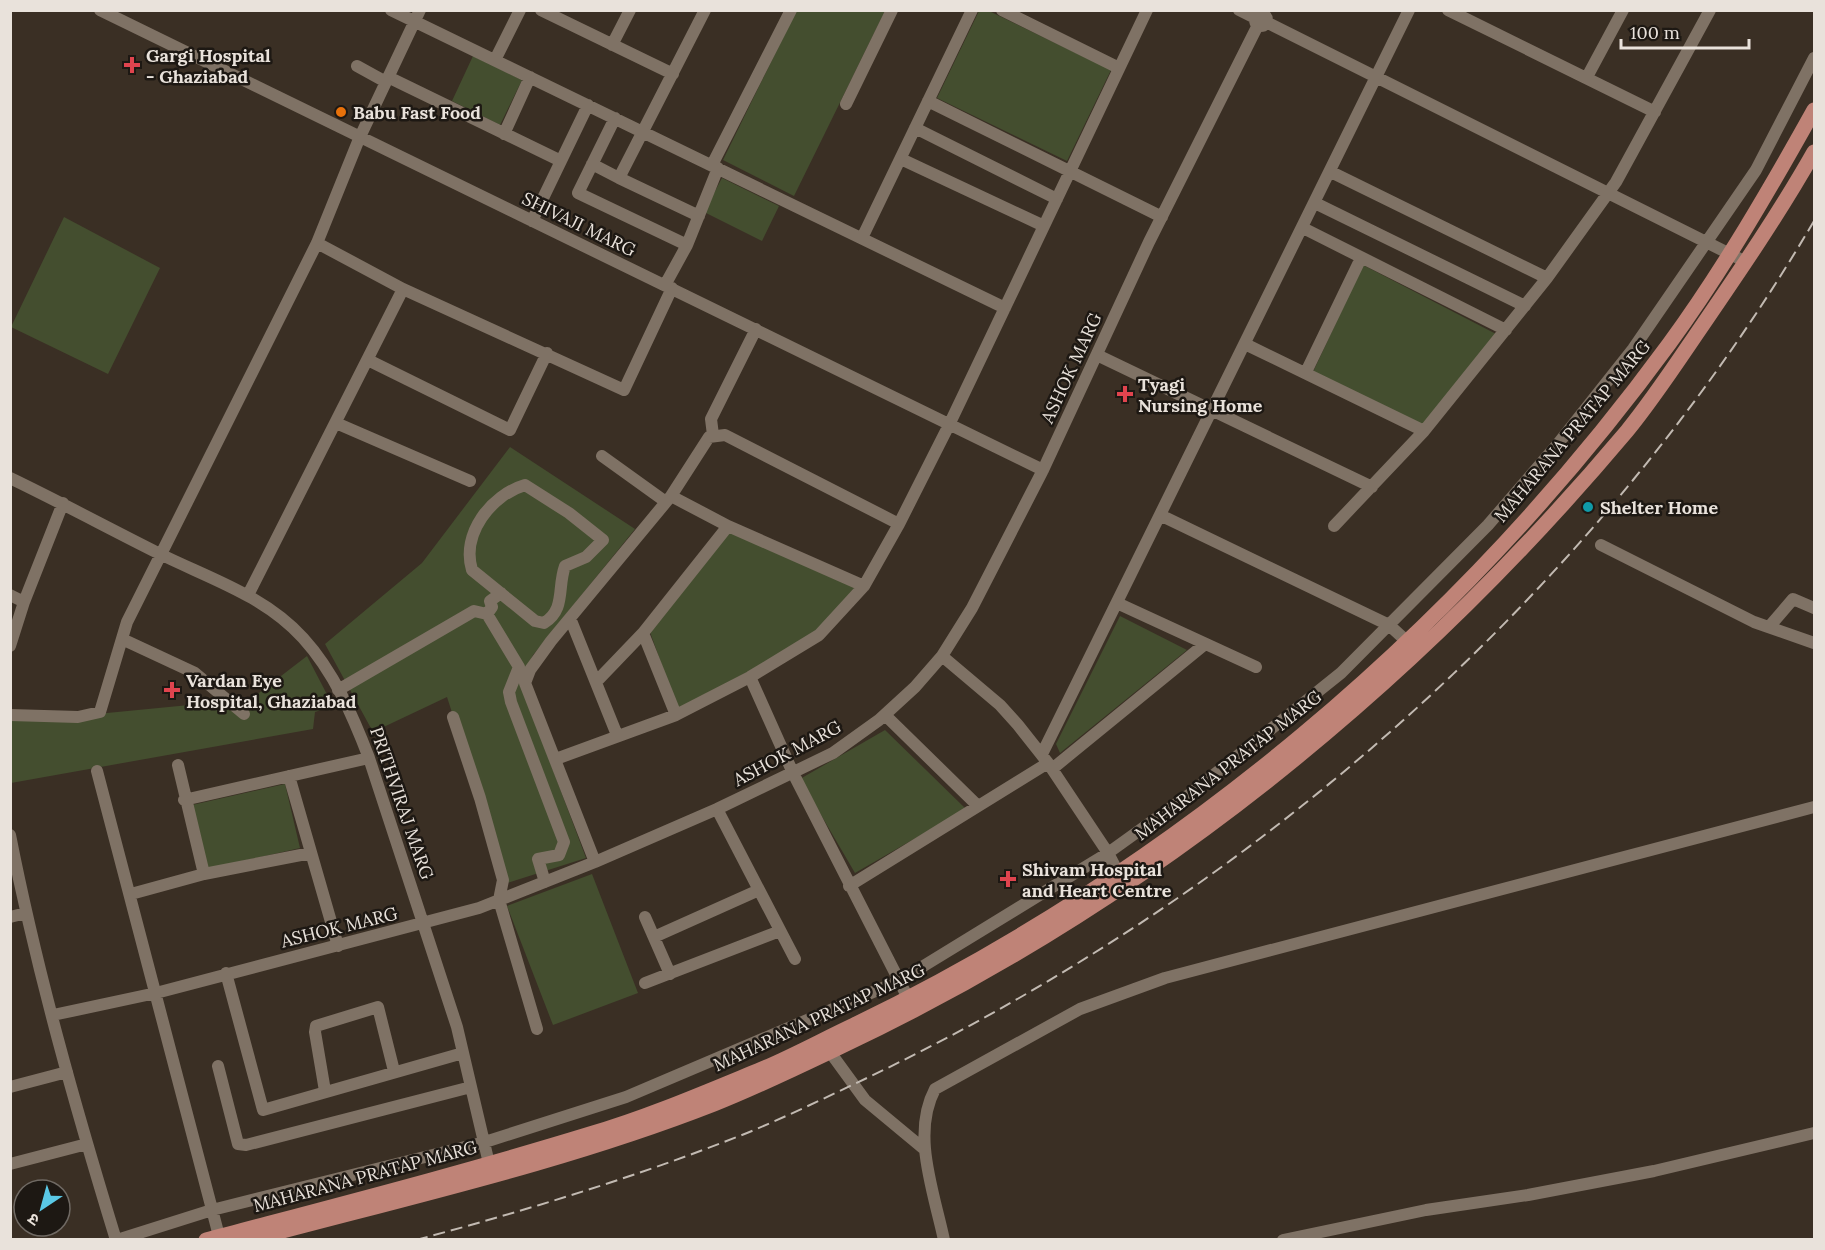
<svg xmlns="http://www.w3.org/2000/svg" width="1825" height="1250" viewBox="0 0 1825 1250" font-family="Lora,'Noto Sans Devanagari',serif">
<rect width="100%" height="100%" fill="#3a2f24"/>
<path fill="#444e2f" d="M796,11H885L794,196L723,160Z
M979,11H989L1111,70L1067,161L937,98Z
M473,56L522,80L500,125L452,101Z
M722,178L779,206L762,241L704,212Z
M64,217L160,268L108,374L11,327Z
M1363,265L1498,335L1421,426L1313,372Z
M510,447L635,529L533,655L524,673L523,690L586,858L507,883L447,697L373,732L325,644L422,563Z
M730,530L857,587L817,634L678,710L650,632Z
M1120,616L1187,650L1060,753L1056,744Z
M307,656L333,706L315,712L313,729L11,783L10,718L107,713L251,699Z
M885,730L966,809L855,873L800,779Z
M285,784L300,848L207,869L192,805Z
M592,874L638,993L553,1025L507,906Z"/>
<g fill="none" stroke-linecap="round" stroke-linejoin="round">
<path stroke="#7f7265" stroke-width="12" d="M100,10L1043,470
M391,10L1005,308
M541,10L673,74
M1002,10L1119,68
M1239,10L1255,18
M1448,10L1655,112
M1255 20a6 6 0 1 1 12 0a6 6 0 1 1-12 0Z
M1266,22L1746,262
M612,45L630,10
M495,60L520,10
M357,66L386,82
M388,77L561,161
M1587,77L1623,10
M928,101L1162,217
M846,104L892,10
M615,118L578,193L687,245
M915,128L1057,199
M504,134L530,77
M901,159L1044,226
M592,164L619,178
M712,165L791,10
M1331,172L1547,278
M1315,203L1525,306
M699,216L619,178L705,10
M532,221L588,105
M1303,228L1506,330
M862,238L972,10
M317,243L403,289L624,390L672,288
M665,285L687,245L718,168
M1245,344L1424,431
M1097,355L1372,487
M368,360L510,430L547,353
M1306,372L1361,258
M336,423L470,481
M713,435L711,419L756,329
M602,456L666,502
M10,478C60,502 108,528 158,553C208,578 264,595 303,638C334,672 353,716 369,758L457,1027L491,1172
M525,485L569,513L603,540L586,557L565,566C557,588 566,609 544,623L535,621L472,570C461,534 491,495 525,485Z
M671,496L728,526L864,586
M1160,515L1389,625L1413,647
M1334,526L1424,431L1547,278L1616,182L1710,10
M1601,545L1754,622L1814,643
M10,595L24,602
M248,595L403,289
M1117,603L1256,667
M487,614L519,667L509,692L511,702L564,842L559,855L538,859L545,882
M570,618L617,735
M1769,627L1793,599L1814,608
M122,639L195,673L244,714
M10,646L24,602L63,503
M942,656L1000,705L1018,725L1048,763L1108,853L1122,880
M750,677L793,773L908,998
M596,682L643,633
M338,690L474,611L487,614L492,607L490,601L501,593
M10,715L78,717L100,712L127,622L317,243L359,139L420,10
M676,715L643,633L728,526
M885,715L978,806
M453,717L480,798L503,880L499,900L537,1029
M1042,754L1409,10
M556,759L676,715L750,677L819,635L864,586L899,524L949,425L1147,10
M178,765L204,874
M1052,769L1205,644
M97,771L219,1236
M289,776L338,946
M184,800L369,758
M717,809L795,959
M10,835C37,972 75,1106 116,1240
M595,862L525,683L530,670L551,641L671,496L709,437L725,435L899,524
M849,886L1048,763
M131,894L204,874L311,853
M10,917L26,913
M645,917L670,974
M654,937L759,890
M226,973L263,1110L463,1053
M645,983L780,931
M53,1015L156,993L479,908L595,862L717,809L833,753L879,720L915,687L942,656L972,608L1043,470L1149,242L1258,25
M830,1052L865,1100L924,1149
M218,1066L238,1144L246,1145L471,1087
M10,1087L67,1072
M325,1091L315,1032L316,1026L378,1007L394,1071
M10,1164L87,1144
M117,1240L212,1210L485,1142L626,1097L899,981L1108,853L1190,794L1341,673L1488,525L1557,445L1633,349L1756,170L1814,58
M944,1240C934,1192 911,1134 935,1089L1080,1009L1165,978L1814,807
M1283,1240L1426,1210L1528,1195L1654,1171L1814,1133"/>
<path stroke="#bf8377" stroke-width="15" d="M206,1240C334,1206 463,1173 590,1134C648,1117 706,1092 762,1069C793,1056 824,1039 854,1025C1176,869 1458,632 1669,344C1723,270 1770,189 1814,110
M249,1240C405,1198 563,1163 714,1104C757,1087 798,1067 840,1047C1145,903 1410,689 1627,431C1654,398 1678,361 1702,326C1741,269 1780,212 1814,152"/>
<path stroke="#c2bab2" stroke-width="2" stroke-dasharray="12 6" stroke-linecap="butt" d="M416,1240C528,1210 639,1176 747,1133C788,1116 829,1096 869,1077C1257,891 1595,593 1814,221"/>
</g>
<g fill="#e0444e" stroke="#1d1813" stroke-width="2">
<path d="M129 56h6v6h6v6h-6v6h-6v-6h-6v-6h6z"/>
<path d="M1122 385h6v6h6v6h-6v6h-6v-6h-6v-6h6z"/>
<path d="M169 681h6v6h6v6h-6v6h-6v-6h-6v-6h6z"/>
<path d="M1005 870h6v6h6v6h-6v6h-6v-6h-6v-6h6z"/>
</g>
<circle fill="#e8710a" stroke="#1d1813" stroke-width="2" cx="341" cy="112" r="6"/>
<circle fill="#0f9aa8" stroke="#1d1813" stroke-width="2" cx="1588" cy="507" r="6"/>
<g text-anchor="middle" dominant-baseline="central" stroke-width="5" stroke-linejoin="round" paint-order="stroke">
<g font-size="18" font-weight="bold" fill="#e9e2db" stroke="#1d1813" text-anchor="start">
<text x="146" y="55">Gargi Hospital<tspan x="146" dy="21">- Ghaziabad</tspan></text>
<text x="353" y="112">Babu Fast Food</text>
<text x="1138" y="384">Tyagi<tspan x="1138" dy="21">Nursing Home</tspan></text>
<text x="1600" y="507">Shelter Home</text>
<text x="186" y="680">Vardan Eye<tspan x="186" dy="21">Hospital, Ghaziabad</tspan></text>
<text x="1022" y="869">Shivam Hospital<tspan x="1022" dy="21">and Heart Centre</tspan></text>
</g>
<g font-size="18" fill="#e9e2db" stroke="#1d1813">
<text transform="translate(579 224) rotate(26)">SHIVAJI MARG</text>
<text transform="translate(1071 368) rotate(-65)">ASHOK MARG</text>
<text transform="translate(1572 431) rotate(-50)">MAHARANA PRATAP MARG</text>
<text transform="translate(787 753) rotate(-28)">ASHOK MARG</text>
<text transform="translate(1228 765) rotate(-38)">MAHARANA PRATAP MARG</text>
<text transform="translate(402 803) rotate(71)">PRITHVIRAJ MARG</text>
<text transform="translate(339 927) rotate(-14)">ASHOK MARG</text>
<text transform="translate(819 1017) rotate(-25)">MAHARANA PRATAP MARG</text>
<text transform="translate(365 1176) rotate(-15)">MAHARANA PRATAP MARG</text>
</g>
</g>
<rect width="1825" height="1250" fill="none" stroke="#e9e2db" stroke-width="24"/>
<g transform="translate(42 1208) rotate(216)"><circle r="28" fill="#1d1813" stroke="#6f6963" stroke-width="1.5"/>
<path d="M0-4.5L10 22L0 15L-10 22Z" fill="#5ac8e6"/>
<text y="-9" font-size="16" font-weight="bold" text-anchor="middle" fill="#e9e2db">उ</text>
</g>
<path d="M1621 39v9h128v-9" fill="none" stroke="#e9e2db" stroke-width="3"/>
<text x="1630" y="39" font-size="18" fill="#e9e2db" stroke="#1d1813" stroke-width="4.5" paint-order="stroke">100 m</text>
</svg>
